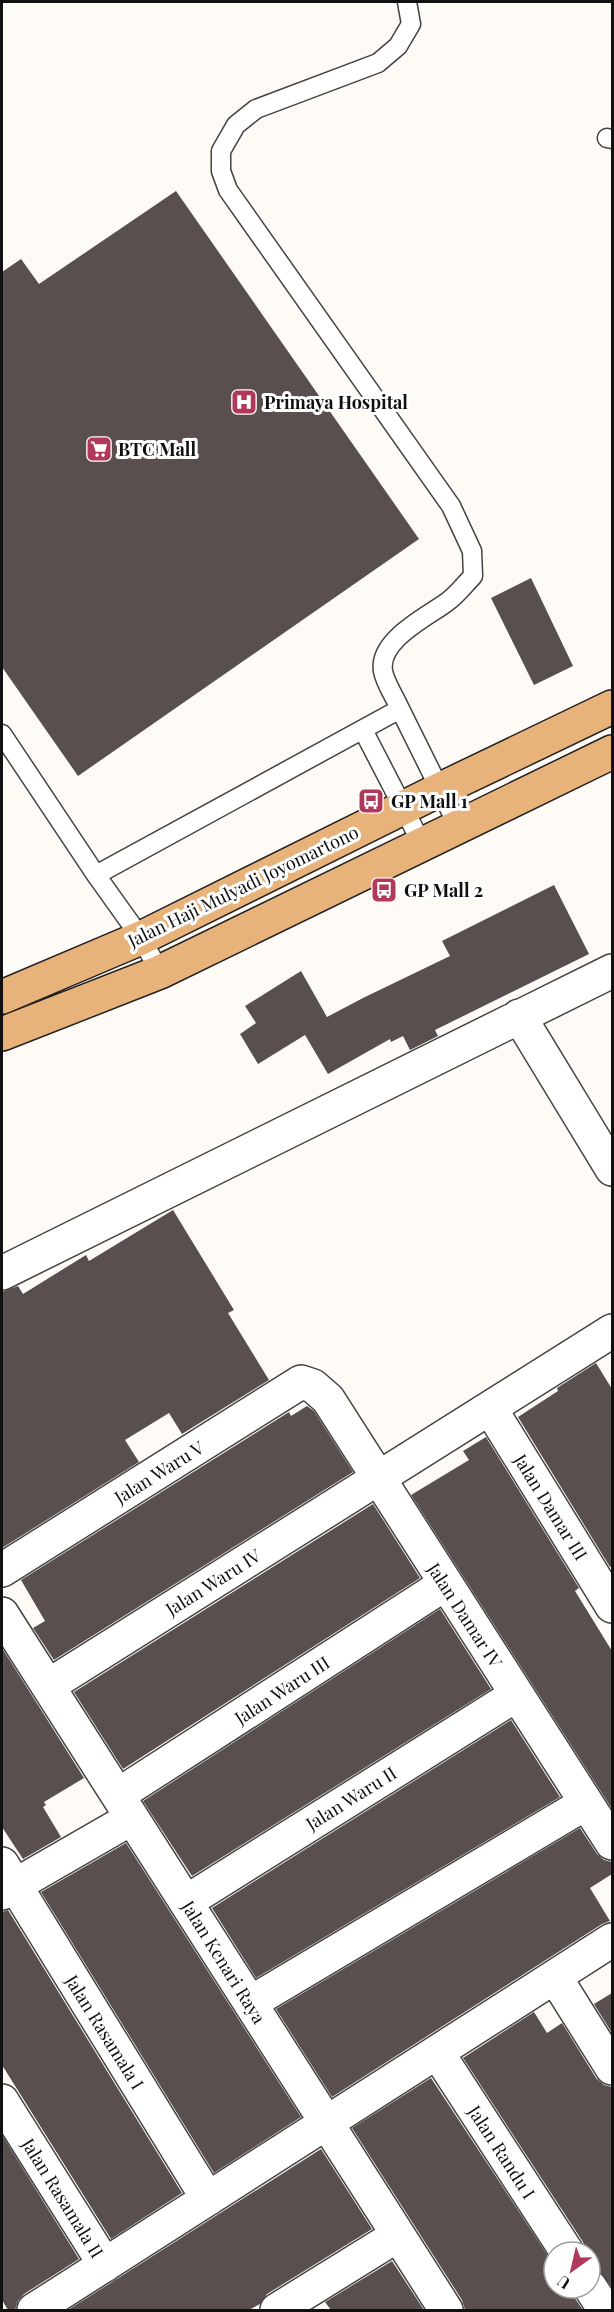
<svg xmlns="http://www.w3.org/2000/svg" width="614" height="2312" viewBox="0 0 614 2312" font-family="'Playfair Display',serif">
<rect width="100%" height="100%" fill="#fefaf5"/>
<path fill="#584f4e" d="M176,191L419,539L78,776L2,667V272L21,259L39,284Z
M531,578L573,666L534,685L491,598Z
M554,885L589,954L435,1030L438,1036L410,1050L403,1036L391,1042L390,1039L328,1074L305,1035L258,1064L240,1034L256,1023L245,1006L301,971L327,1017L363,998L450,956L442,941Z
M173,1210L234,1310L228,1313L269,1380L182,1434L169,1413L125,1440L139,1462L2,1548V1292L18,1286L23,1294L86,1255L89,1261Z
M596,1363L612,1389V1566L610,1567L518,1417L558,1391L557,1388Z
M307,1406L314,1411L353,1472L54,1660L33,1628L45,1621L21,1580L289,1412L291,1416Z
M486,1437L579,1588L575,1591L612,1651V1809L411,1495L469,1460L463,1451Z
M373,1504L420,1578L123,1769L74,1692Z
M440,1609L491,1689L192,1876L143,1801Z
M2,1648L84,1778L44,1802L46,1805L43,1807L61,1837L23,1859L2,1827Z
M511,1720L560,1797L256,1978L212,1908Z
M580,1828L597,1854L604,1860L612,1862V1874L590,1888L610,1921L602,1924L332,2097L276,2009Z
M126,1843L301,2117L214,2173L41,1892Z
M8,1910L182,2193L111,2239L2,2065V1912Z
M612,1993V2033L594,2004Z
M534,2012L547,2033L562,2023L596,2078L604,2085L612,2087V2287L599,2271L590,2268V2252H586L583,2242L463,2058Z
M431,2078L554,2265V2288H571L574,2297L583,2310H465L462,2300L352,2128Z
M2,2135L79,2259L24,2294L18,2301L15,2310H8L2,2300Z
M321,2149L372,2229L267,2294L260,2304L249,2310H68Z
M392,2261L424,2310H331L325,2302Z"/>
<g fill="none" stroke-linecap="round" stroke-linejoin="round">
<g stroke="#434343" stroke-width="21">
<path id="lane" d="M607,138L612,139
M400,709L458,826
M363,730L422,844
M2,734L96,875
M160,972L141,938L96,875L400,709C395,697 385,683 383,671C378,640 427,617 447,602C457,595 465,584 473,576L472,551L451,506L228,190L221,171V151L236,125L256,109L378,63L398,46L411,24L407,2"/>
</g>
<g stroke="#434343" stroke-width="36">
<path id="street" d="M519,1016L612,1169
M2,1273L612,971
M490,1408L612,1606
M2,1570L301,1382L313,1386L328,1399L612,1843
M2,1614L446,2310
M48,1686L612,1331
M118,1795L445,1584
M2,1864L208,2199
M2,1893L132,1818
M186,1902L516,1695
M555,1977L612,2068
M250,2003L586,1803
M437,2052L567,2252
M2,2101L105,2265
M590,2287L605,2310
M34,2310L612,1940
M277,2310L398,2235"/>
</g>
<g stroke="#212121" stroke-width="36">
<path id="primary" d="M2,997L141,938L439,790L612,707
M2,1034L160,972L612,752"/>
</g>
<use href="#lane" stroke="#fff" stroke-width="18"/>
<use href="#street" stroke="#fff" stroke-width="33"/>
<use href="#primary" stroke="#e8b37a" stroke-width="33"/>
</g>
<defs>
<g id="hospital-square" transform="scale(1.35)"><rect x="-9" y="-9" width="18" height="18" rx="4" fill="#b0385b" stroke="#fff"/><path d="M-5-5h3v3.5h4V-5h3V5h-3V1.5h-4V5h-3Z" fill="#fff"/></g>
<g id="supermarket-square" transform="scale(1.35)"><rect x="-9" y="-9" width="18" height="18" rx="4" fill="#b0385b" stroke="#fff"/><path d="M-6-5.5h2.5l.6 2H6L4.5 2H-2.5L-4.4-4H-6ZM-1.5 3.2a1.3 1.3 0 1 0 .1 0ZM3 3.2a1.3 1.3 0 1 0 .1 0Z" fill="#fff"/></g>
<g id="bus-square" transform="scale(1.35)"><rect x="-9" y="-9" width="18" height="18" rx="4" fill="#b0385b" stroke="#fff"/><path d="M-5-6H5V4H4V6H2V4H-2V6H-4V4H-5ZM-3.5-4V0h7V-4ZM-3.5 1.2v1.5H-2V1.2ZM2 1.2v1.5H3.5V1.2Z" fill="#fff"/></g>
</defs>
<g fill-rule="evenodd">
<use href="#hospital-square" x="244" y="402"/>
<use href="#supermarket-square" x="99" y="449"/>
<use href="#bus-square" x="371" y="801"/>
<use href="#bus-square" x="384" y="890"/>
</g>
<g text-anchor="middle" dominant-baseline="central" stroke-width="6" stroke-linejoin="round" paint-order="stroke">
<g font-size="18" font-weight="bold" fill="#101010" stroke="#fff" text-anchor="start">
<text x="264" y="402">Primaya Hospital</text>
<text x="118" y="449">BTC Mall</text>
<text x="391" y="801">GP Mall 1</text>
<text x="404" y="890">GP Mall 2</text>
</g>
<g font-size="18" fill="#101010" stroke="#fff">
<text transform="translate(243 886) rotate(-26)">Jalan Haji Mulyadi Joyomartono</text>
<text transform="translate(159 1472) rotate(-32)">Jalan Waru V</text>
<text transform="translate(551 1507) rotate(58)">Jalan Damar III</text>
<text transform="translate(213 1582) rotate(-32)">Jalan Waru IV</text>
<text transform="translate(465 1615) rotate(57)">Jalan Damar IV</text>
<text transform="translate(282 1690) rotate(-33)">Jalan Waru III</text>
<text transform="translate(351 1798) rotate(-32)">Jalan Waru II</text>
<text transform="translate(224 1962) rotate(58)">Jalan Kenari Raya</text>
<text transform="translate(105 2032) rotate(58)">Jalan Rasamala I</text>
<text transform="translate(502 2152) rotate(57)">Jalan Randu I</text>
<text transform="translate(63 2198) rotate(58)">Jalan Rasamala II</text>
</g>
</g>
<rect width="614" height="2312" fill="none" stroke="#101010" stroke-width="6"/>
<g transform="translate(572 2270) rotate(214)"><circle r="28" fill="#ffffff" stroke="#9f9f9f" stroke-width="1.5"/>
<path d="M0-4.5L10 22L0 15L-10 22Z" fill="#b0385b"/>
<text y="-9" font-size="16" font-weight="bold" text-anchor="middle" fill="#101010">U</text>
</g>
</svg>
